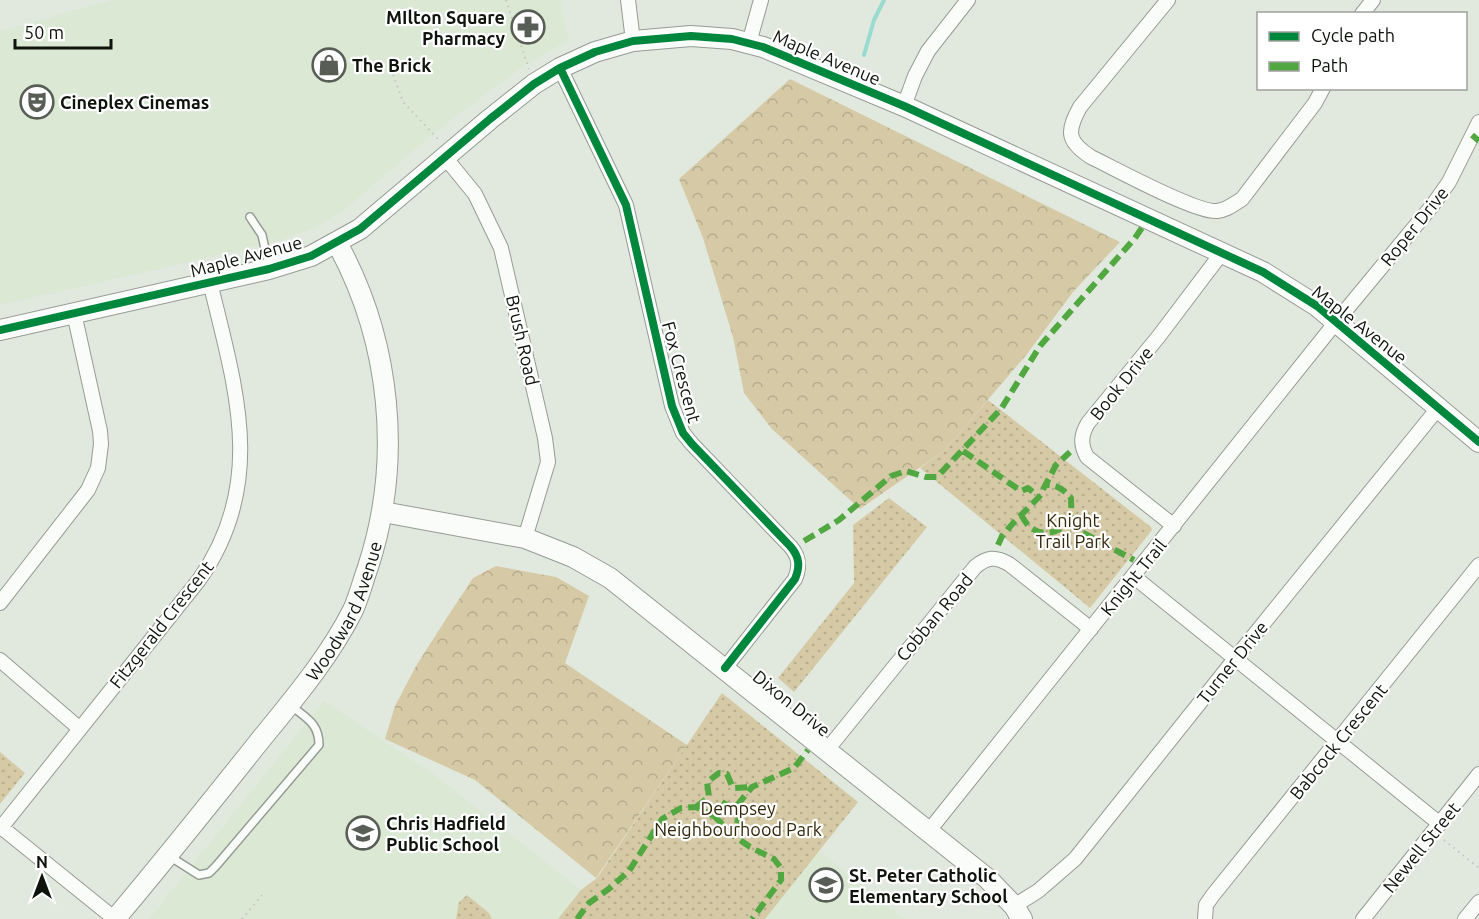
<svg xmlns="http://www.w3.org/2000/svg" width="1479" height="919" viewBox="0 0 1479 919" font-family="Ubuntu,sans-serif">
<defs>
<pattern id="forest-crowns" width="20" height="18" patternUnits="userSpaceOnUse" patternTransform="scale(1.5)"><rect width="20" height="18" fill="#d6caa6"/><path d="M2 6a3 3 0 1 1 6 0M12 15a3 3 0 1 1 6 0" fill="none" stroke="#b6ad8e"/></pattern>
<pattern id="park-dots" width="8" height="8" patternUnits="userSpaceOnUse" patternTransform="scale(1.5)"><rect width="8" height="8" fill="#d6caa6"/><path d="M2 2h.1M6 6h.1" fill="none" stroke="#b6ad8e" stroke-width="1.8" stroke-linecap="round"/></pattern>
</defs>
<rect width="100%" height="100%" fill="#e1e9de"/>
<path fill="#dae8d4" d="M112,0H562L561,10L569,40L525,65L487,93L435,132L356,200L334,217L316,227L279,241L0,305V32Z
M324,701L436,776L581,890L558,919H149Z
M818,850L904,919H765Z"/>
<path fill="url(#forest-crowns)" d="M790,79L1120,242L1073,292L1027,354L945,450L860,509L772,429L744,393L733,337L703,238L679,179Z
M496,566L556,577L589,596L565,663L687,745L596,878L475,780L385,739L395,706L416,666L446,619L473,578Z"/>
<path fill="url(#park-dots)" d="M988,400L1151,527L1152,530L1090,608L920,468L945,450Z
M889,498L927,527L794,692L778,678L854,583L853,525Z
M722,693L858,802L765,919H558L581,890L597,878Z
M0,752L25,773L0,804Z
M467,895L489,913L492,919H456L459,902Z"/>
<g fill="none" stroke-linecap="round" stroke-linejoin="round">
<path stroke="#98dbd1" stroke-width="4" d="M864,55L874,20L884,0"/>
<g stroke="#969c94" stroke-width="10">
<path id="lane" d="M250,217L262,235L269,267
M169,856L199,875L209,873L216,866L319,745C319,723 306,718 290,705"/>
</g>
<g stroke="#969c94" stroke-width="16">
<path id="street" d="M628,0L633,41
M1168,0L1080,107C1067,131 1066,141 1091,157C1114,168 1196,213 1217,211C1227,210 1234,204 1242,199L1315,103L1323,88
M1362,14L1373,0
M749,43L761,0
M560,68L626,205L672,406L683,433L692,444L790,546C800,557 800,567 795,579L725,668
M904,106L915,76L928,51L968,0
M444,156L475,194L501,248L545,438L548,462L525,538
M1174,526L1087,457C1080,444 1081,435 1088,423L1159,336L1221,254
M1133,576L1440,824
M0,603L88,490L98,468L101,444L100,431L74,313
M0,660L80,729
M827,750L975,567C987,557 995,556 1009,564L1091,629
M1,827L115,919
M0,829L199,580C268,482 235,387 210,282
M928,832L1336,322L1432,206L1449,182L1479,122
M1014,906L1038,891L1075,859L1246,645L1439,407
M1205,919L1206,905L1213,895L1479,565
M1363,919L1479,774
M1465,919L1479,902"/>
</g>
<g stroke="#969c94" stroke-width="22">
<g id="secondary">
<path d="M0,330L269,269L311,256L360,229L490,119L534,84L560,68L595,52L633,41L691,36L732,39L763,47L904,106L1263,272L1317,306L1479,442"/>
<path d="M383,512L525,538L573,557L610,578L988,879L1014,906L1022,919"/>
<path id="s1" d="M115,919C164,861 211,802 258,743C292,701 329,658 353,610C359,597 363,581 368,567C403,460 391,341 337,243"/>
</g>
</g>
<path stroke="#c4c7c2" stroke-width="2" stroke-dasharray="1.5 4.5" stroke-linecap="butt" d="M506,0L529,69
M391,69L403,102L439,140
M1444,840L1479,868
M242,919L262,895"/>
<use href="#lane" stroke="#fafcfa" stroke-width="7"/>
<use href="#street" stroke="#fafcfa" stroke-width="14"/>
<use href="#secondary" stroke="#fafcfa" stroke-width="20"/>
<path stroke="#51a841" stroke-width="6" stroke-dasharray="12 6" stroke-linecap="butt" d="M1472,135L1479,141
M963,451L1021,491L1028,488L1039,497
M1021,515C1024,519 1026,524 1030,527C1043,538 1064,533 1070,517C1072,511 1071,504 1071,498C1063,489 1057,484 1044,485
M1067,524L1134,560
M804,541L839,520L891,476L906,471L926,477H937L1001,409L1040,346L1135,238L1148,219
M998,545L1002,536L1015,521L1039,497L1056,465L1070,452
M722,802L734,809L739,817L733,835
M696,807L709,797L707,782L719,773L727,774L733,788L752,787
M714,816L733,835L750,847L774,859L781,868V880L752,919
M577,919L589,903L610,888L629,871L662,819L681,808L696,807L714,816L734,809L752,787L794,768L808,750"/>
<g stroke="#fff" stroke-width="11">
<path id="cycleway" d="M560,68L626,205L672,406L683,433L692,444L790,546C800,557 800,567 795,579L725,668
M0,330L269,269L311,256L360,229L490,119L534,84L560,68L595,52L633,41L691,36L732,39L763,47L904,106L1263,272L1317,306L1479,442"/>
</g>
<use href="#cycleway" stroke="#00873e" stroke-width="8"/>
</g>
<defs>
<g id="pharmacy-ring" transform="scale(1.725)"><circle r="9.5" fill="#fff" stroke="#585e56" stroke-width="1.5"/><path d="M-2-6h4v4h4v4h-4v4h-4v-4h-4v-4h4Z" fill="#585e56"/></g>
<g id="shop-ring" transform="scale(1.725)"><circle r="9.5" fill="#fff" stroke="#585e56" stroke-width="1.5"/><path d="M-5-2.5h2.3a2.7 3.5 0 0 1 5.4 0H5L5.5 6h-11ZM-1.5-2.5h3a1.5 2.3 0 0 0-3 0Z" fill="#585e56"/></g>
<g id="theatre-ring" transform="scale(1.725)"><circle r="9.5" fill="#fff" stroke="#585e56" stroke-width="1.5"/><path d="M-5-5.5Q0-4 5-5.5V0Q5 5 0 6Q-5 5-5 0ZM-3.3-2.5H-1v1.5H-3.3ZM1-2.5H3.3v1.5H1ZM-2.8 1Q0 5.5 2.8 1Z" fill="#585e56"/></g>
<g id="school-ring" transform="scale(1.725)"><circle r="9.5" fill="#fff" stroke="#585e56" stroke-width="1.5"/><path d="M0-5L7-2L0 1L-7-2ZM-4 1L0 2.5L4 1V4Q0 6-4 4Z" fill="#585e56"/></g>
</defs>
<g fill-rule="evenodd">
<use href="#pharmacy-ring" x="528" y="27"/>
<use href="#shop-ring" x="329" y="65"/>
<use href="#theatre-ring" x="37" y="102"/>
<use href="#school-ring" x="363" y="833"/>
<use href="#school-ring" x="826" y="885"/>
</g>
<g text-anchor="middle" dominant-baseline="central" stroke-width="4.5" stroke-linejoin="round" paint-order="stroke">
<g font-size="18" font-weight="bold" fill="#0e130c" stroke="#fff" text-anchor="start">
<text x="505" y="17" text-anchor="end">MIlton Square<tspan x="505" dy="21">Pharmacy</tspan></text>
<text x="352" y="65">The Brick</text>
<text x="60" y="102">Cineplex Cinemas</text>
<text x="386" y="823">Chris Hadfield<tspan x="386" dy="21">Public School</tspan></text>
<text x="849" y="875">St. Peter Catholic<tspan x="849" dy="21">Elementary School</tspan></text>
</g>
<g font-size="18" fill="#0e130c" stroke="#fff">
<text transform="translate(827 57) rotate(23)">Maple Avenue</text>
<text transform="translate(1414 226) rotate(-51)">Roper Drive</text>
<text transform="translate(246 256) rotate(-15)">Maple Avenue</text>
<text transform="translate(1360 324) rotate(38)">Maple Avenue</text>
<text transform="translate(523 340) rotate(77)">Brush Road</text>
<text transform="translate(682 372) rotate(75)">Fox Crescent</text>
<text transform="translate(1121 383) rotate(-51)">Book Drive</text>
<text transform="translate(1133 577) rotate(-51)">Knight Trail</text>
<text stroke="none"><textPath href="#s1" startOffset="386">Woodward Avenue</textPath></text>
<text transform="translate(934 617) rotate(-50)">Cobban Road</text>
<text transform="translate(161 624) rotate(-52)">Fitzgerald Crescent</text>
<text transform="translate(1232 662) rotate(-51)">Turner Drive</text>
<text transform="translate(792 703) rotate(39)">Dixon Drive</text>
<text transform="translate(1338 741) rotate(-51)">Babcock Crescent</text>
<text transform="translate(1421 847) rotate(-51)">Newell Street</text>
</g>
<g font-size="18" fill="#35280a" stroke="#fff">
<text x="1073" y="520">Knight<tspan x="1073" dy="21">Trail Park</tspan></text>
<text x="738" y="808">Dempsey<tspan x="738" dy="21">Neighbourhood Park</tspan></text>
</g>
</g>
<rect x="1257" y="12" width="210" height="78" fill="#ffffff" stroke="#9fa19e" stroke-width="1.5"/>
<rect x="1269" y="32" width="30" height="9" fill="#00873e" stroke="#9fa19e" stroke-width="1.5"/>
<text x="1311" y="42" font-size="18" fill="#0e130c">Cycle path</text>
<rect x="1269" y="62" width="30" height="9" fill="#51a841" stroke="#9fa19e" stroke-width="1.5"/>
<text x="1311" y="72" font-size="18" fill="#0e130c">Path</text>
<g transform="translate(42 877)" stroke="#ffffff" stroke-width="4.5" paint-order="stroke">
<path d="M0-4.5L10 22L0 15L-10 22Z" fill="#0e130c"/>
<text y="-9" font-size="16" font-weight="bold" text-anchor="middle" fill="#0e130c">N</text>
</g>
<path d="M15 39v9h96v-9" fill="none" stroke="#0e130c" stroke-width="3"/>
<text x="24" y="39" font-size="18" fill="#0e130c" stroke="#ffffff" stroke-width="4.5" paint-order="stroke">50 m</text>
</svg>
